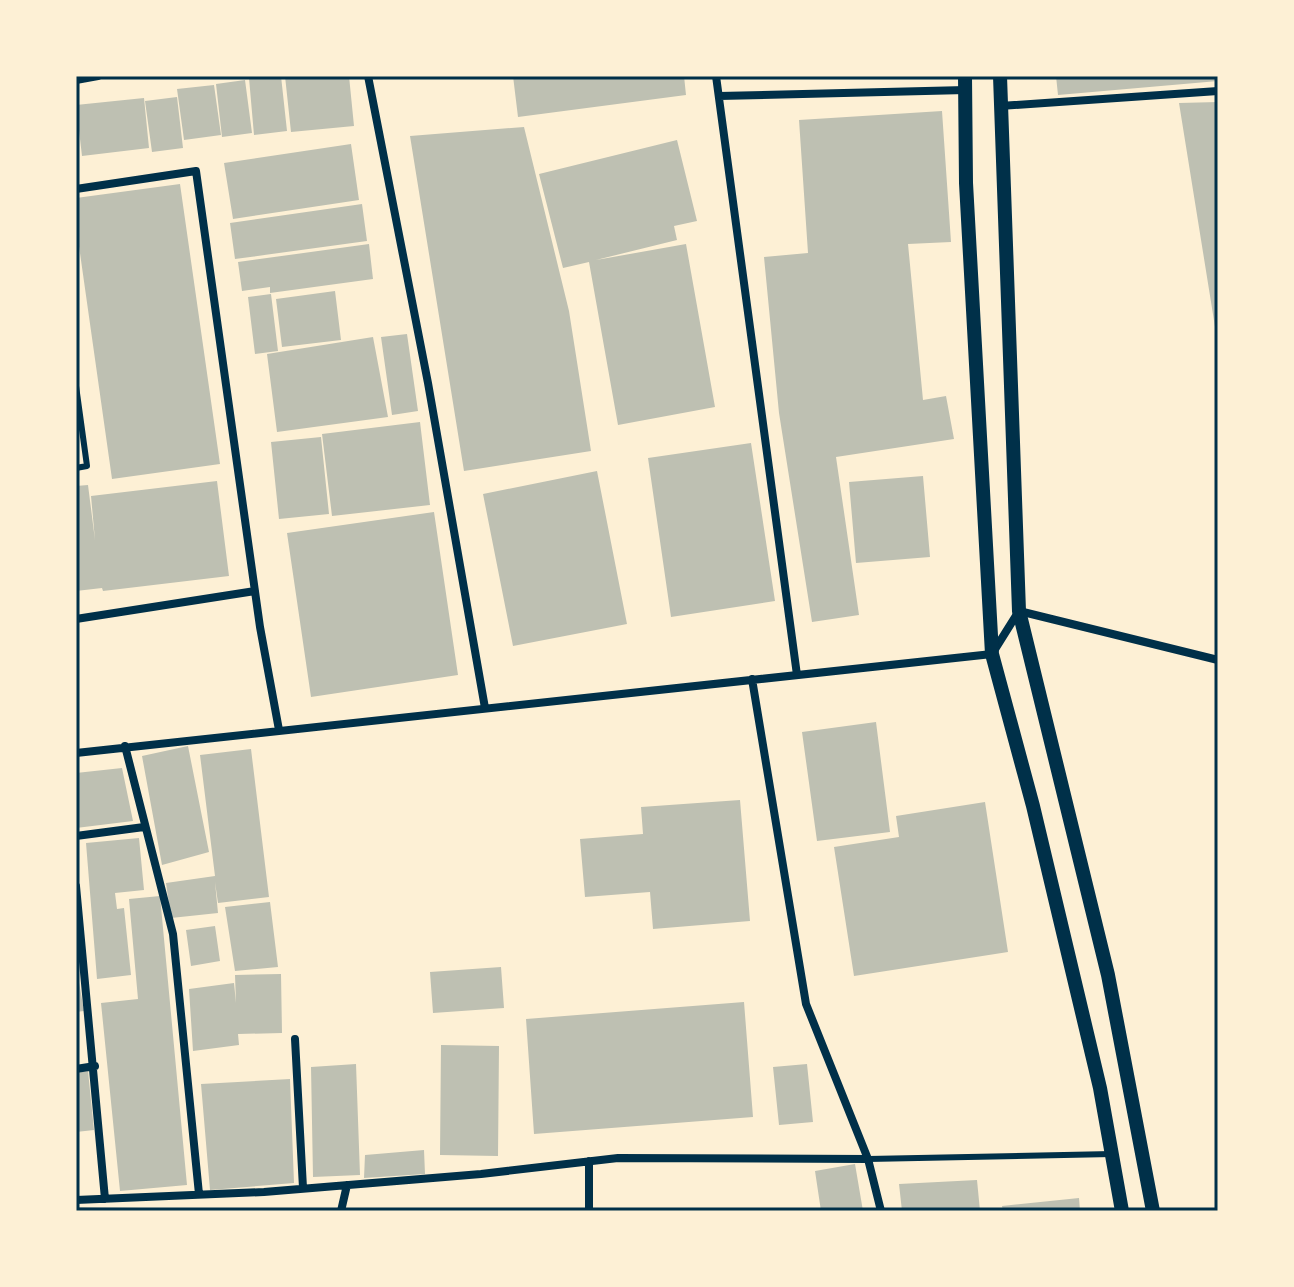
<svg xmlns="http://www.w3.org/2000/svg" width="1294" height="1287" viewBox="0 0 1294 1287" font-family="'IBM Plex Sans',sans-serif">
<rect width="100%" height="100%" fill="#fdf0d5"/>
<path fill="#bec0b2" d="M281,76L287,131L254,135L249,78Z
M285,76H349L354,126L291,132Z
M513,76H684L686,95L518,117Z
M1056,76H1218V81L1058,95Z
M245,80L252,133L222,137L216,84Z
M214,85L221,135L184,140L177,89Z
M177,97L183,148L152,152L145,101Z
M144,98L149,148L82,156L76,105Z
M1218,102V333H1216L1179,103Z
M942,111L951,242L908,244L923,400L946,396L954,439L836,457L859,615L812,622L779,413L764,257L808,253L799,120Z
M524,127L569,311L591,451L464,471L410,136Z
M677,140L697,221L674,226L677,240L596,260L686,244L715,407L618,425L589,262L563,268L539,174Z
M351,144L359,200L233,219L224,163Z
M180,184L220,464L112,479L76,225V198Z
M362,204L367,241L235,259L230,223Z
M369,244L373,279L270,293V287L242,291L238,262Z
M335,291L341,340L282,347L276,299Z
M271,294L278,351L255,354L248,297Z
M407,334L418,411L392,415L381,337Z
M373,337L388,417L277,432L267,354Z
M420,422L430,505L332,516L322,434Z
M321,437L329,514L279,519L271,442Z
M751,443L775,601L671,617L648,458Z
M597,471L627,624L513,646L483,494Z
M923,476L930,557L856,563L849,482Z
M217,481L229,576L103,591L102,588L76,591V486L88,485L95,540L91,496Z
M434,512L458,675L311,697L287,533Z
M876,722L890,832L817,841L802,732Z
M188,746L209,852L162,865L142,756Z
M251,749L269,897L218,903L215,882L218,913L171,918L166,883L215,876L200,755Z
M122,768L133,821L76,828V773Z
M740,800L750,921L653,929L650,892L585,897L580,839L643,834L641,807Z
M985,802L1008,952L854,976L834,847L899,837L896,816Z
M139,838L144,890L115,893L117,909L124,908L131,975L97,979L86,843Z
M160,896L187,1185L120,1191L101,1003L138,999L129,899Z
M270,902L278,967L235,971L225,907Z
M215,926L220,961L191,966L186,930Z
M76,965L84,1011L76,1012Z
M501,967L504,1008L433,1013L430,972Z
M281,974L282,1033L238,1034L239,1045L193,1051L189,989L234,983L236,1003L235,975Z
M744,1002L753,1117L534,1134L526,1019Z
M441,1045L499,1046L498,1156L440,1155Z
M356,1064L360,1175L313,1177L311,1067Z
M807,1064L813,1122L779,1125L773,1067Z
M88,1071L94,1130L76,1132V1073Z
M290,1079L294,1183L210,1190L201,1084Z
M424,1150L425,1174L364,1178L365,1155Z
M855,1164L863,1211H821L815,1171Z
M977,1180L980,1211H902L899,1184Z
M1079,1198L1080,1211H1003L1002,1206Z
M76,1207L140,1208V1211H76Z"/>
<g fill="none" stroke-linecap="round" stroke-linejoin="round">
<path stroke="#003049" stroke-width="6" d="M76,386L87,466L76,468
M868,1159L1112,1154"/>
<path stroke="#003049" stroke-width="8" d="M368,76L428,383L485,708
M716,76L797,675
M76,80L98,76
M719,96L966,90
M1000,106L1218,91
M76,189L196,171L260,627L279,730
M76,619L255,591
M752,679L806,1004L868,1159
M125,746L173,934L199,1194
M76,753L992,654L1019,611L1218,660
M76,836L144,827
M76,886L105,1199
M295,1039L303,1188
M76,1069L95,1066
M76,1200L264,1192L481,1174L618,1158L868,1159L881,1211
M341,1211L347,1185
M589,1211V1161"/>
<path stroke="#003049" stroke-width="14" d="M965,76L966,183L992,654L1033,806L1100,1088L1122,1211
M1000,76L1019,611L1108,975L1153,1211"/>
</g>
<rect width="1294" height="1287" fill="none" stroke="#fdf0d5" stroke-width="156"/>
<rect x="78" y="78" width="1138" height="1131" fill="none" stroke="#003049" stroke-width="3"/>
</svg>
